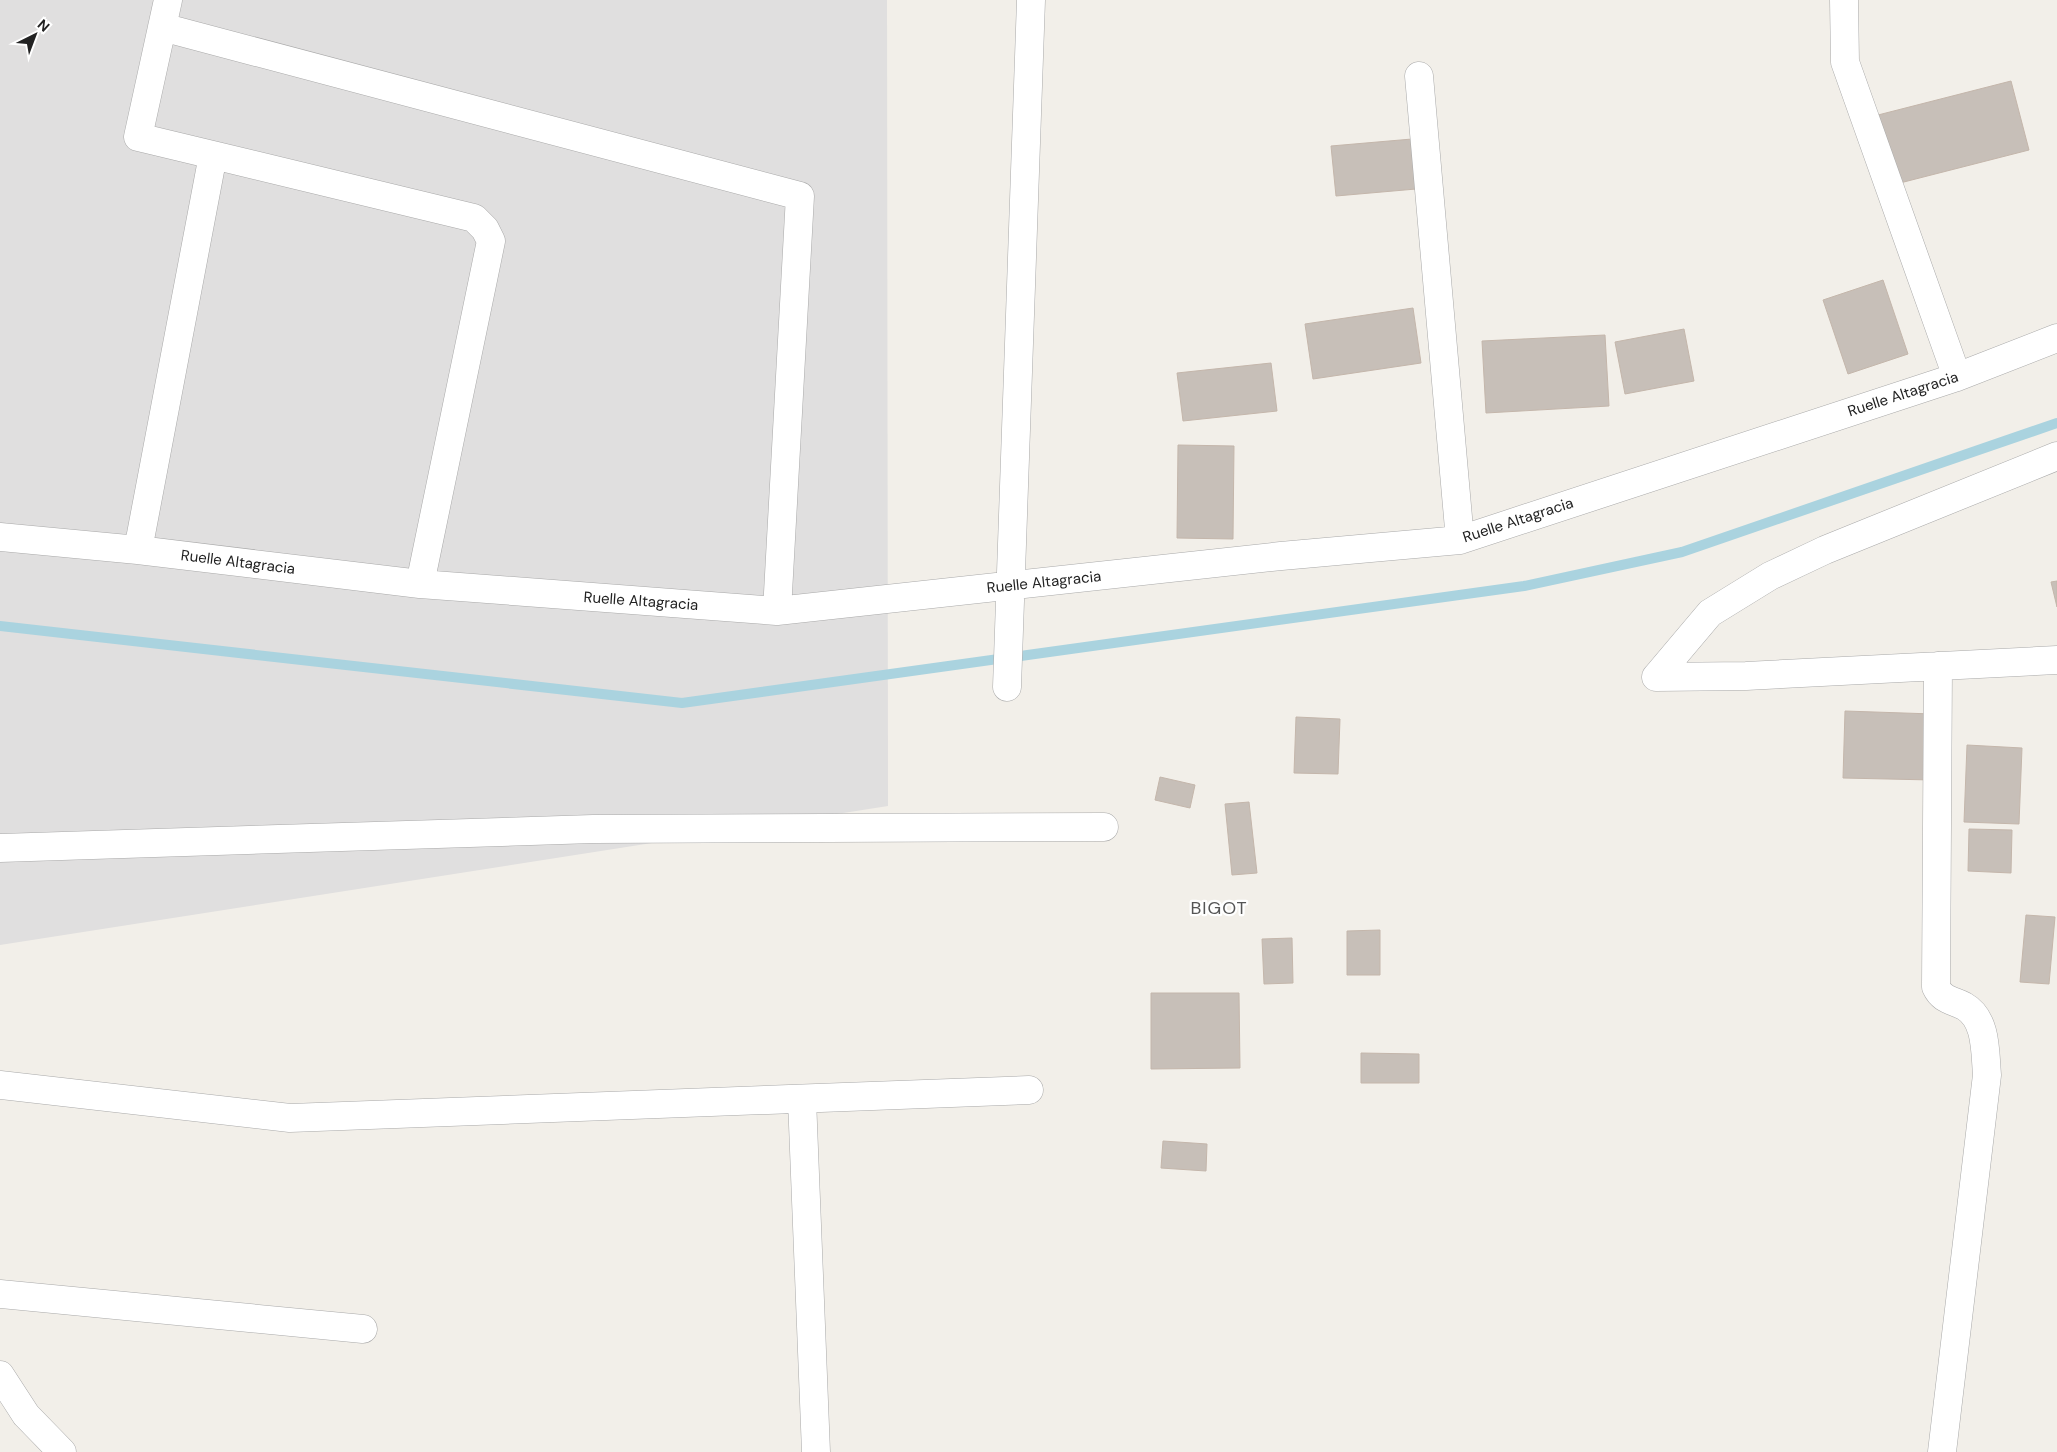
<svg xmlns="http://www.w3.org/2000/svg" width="2057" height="1452" viewBox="0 0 2057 1452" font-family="'DM Sans',sans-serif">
<rect width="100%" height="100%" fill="#f2efe9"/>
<path fill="#e0dfdf" d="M0,0H887L888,806L0,945Z"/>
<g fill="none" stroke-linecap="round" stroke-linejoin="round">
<path stroke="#aad3df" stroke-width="10" d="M0,626L682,703L1524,586L1682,552L2057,423"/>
</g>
<path fill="#c7bfb8" stroke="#c4b6ab" d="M2011,81L2029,150L1896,184L1878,115Z
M1412,139L1416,189L1336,196L1331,146Z
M1883,280L1908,354L1848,374L1823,300Z
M1413,308L1421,363L1313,379L1305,324Z
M1684,329L1694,381L1625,394L1615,342Z
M1605,335L1609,406L1486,413L1482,341Z
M1271,363L1277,411L1183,421L1177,373Z
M1178,445L1234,446L1233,539L1177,538Z
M2057,581V607L2051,582Z
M1845,711L1933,714L1932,780L1843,778Z
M1296,717L1340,719L1338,774L1294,773Z
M1967,745L2022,748L2019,824L1964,822Z
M1160,777L1195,785L1190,808L1155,800Z
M1249,802L1257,873L1232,875L1225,804Z
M1969,829L2012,830L2011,873L1968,871Z
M2026,915L2055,917L2049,984L2020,982Z
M1380,930V975H1347V931Z
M1292,938L1293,983L1264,984L1262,939Z
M1151,993H1239L1240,1068L1151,1069Z
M1361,1053L1419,1054V1083H1361Z
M1163,1141L1207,1144L1206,1171L1161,1168Z"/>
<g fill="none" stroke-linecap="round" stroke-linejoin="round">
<g stroke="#a9a9a9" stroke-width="29">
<path id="minor" d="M1844,0L1845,62L1957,377
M162,27L800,196L777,611
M1419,76L1460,540
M213,155L474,218L485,229L491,241L420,584
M0,537L138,550L420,584L777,611L1281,556L1460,540L1957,377L2057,338
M138,550L213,155L138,137L168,0
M1938,666L1936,987C1942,1000 1952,1000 1964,1006C1987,1019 1985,1052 1987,1075L1942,1452
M1656,677L1710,613L1770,576L1825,550L2057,456
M1656,677L1746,676L2057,660
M1007,687L1031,0
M0,848L593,829L1104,827
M0,1085L290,1118L1029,1090
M802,1099L816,1452
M0,1294L363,1329
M0,1375L26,1415L62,1452"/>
</g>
<use href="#minor" stroke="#fff" stroke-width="28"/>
</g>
<g text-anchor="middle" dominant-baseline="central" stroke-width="4.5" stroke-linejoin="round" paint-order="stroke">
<g font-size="15" fill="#222" stroke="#fff">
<text transform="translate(1903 394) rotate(-18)">Ruelle Altagracia</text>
<text transform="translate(1518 520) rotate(-18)">Ruelle Altagracia</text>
<text transform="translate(238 562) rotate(7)">Ruelle Altagracia</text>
<text transform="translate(1044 582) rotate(-6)">Ruelle Altagracia</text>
<text transform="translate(641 601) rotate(4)">Ruelle Altagracia</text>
</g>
<g font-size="18" letter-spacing="1" fill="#555" stroke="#fff">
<text x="1219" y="908">BIGOT</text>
</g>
</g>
<g transform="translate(35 35) rotate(42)" stroke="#ffffff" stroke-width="4" paint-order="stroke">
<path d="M0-4L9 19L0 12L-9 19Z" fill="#222222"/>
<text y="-8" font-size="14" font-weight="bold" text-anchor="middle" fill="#222222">N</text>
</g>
</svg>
